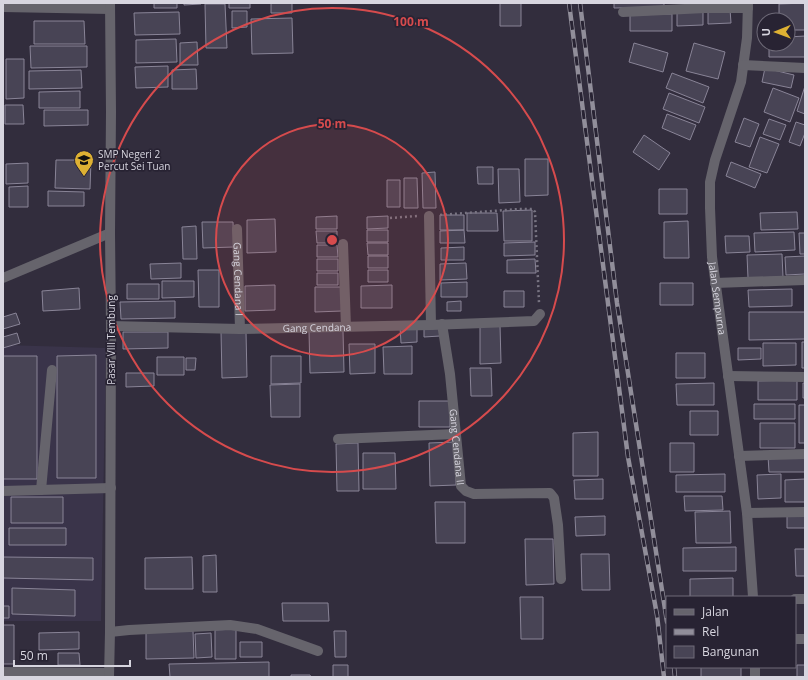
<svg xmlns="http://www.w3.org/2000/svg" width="808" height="680" viewBox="0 0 808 680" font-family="'Open Sans',sans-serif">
<rect width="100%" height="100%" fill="#322d3d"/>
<path fill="#3a344a" d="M3,345L106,348L101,621H3Z"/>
<path fill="#484455" stroke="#898497" d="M154,3H177V8H154Z
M184,3H201V4L184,5Z
M229,3H250V8H229Z
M271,3H292V13H271Z
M500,3H521V26H500Z
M614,3H664V7L614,8Z
M805,3V30H788V20H779V4Z
M205,4H225L227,48H206Z
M708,9H730L731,23L708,24Z
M232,11H247V27L232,28Z
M677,11H703V25L677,26Z
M179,12L180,34L135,35L134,13Z
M672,14V31H630V15Z
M292,18L293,53L252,54L251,19Z
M34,21H84L85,44H34Z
M805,36V57H769V44H788V37Z
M176,39L177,62L136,63V40Z
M197,42L198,65H180V43Z
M634,43L668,53L663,72L629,62Z
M694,43L725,52L718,79L686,71Z
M30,46H87V67L31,68Z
M6,59H24V98L6,99Z
M168,66V87L136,88L135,67Z
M765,68L794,75L791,88L762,82Z
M196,69L197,89H172V70Z
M81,70L82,88L29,89V71Z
M672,73L709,87L703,103L666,88Z
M805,86V114L797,111Z
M773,88L799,98L790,122L764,112Z
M80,91V108H39V92Z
M669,93L705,107L699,123L663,109Z
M5,105H23L24,124H5Z
M44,110H88V125L44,126Z
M667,114L696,125L690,140L662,128Z
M744,118L759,124L750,147L735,142Z
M769,119L786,125L780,140L763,134Z
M796,122L805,125V133L800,146L789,142Z
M644,135L670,153L659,170L633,152Z
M760,137L779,144L767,173L749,167Z
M525,159H548V195L525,196Z
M56,160H91L90,189L55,188Z
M731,162L761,174L755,188L726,176Z
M28,163V183L6,184V164Z
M477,167H493V184H478Z
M498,169H519L520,202L499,203Z
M435,172L436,208H423L422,173Z
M404,178H417L418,208H404Z
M387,180H400V207H387Z
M28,186V207H9V187Z
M659,189H687V214H659Z
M48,191L84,192V206H48Z
M532,210V241H504L503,211Z
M797,212L798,229L761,230L760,213Z
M467,213H497L498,231H467Z
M440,215H464V230H440Z
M337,216V229H316V217Z
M388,216V228L367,229V217Z
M275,219L276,252L247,253V220Z
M688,221L689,258H664V222Z
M202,222H233L234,247L203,248Z
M196,226L197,259H183L182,227Z
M367,230H388V242H367Z
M464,230L465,243H440V231Z
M316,231H337V243H317Z
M794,232L795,250L755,252L754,233Z
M799,233H805V254H800Z
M725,236H749L750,252L726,253Z
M535,242V255L504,256V243Z
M367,243H388V255H368Z
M317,245H337L338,257H317Z
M464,247V260H441V248Z
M782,254L783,277L748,278L747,255Z
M368,256H388V268H368Z
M805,256V274L786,275L785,257Z
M317,259H338V271H317Z
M535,259L536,273H507V260Z
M181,263V278L151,279L150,264Z
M466,263L467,279L440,280V264Z
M198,270H219V307H199Z
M368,270H388V282H368Z
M317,273H338V285H317Z
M162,281H194V297L162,298Z
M467,282V297H441V283Z
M660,283H693V305H660Z
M127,284H159V299H127Z
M275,285V310L245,311V286Z
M392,285V308H361V286Z
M315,287H341L342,311L315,312Z
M79,288L80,309L43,311L42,291Z
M792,289V306L749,307L748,290Z
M504,291H524V307H504Z
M175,301V318L121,319L120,302Z
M461,301V311H447V302Z
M749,312H805V339L749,340Z
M16,313L20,324L3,329V317Z
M500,325L501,363L480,364V326Z
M417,326V342L401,343L400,327Z
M439,327L440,336L424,337V328Z
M309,331H343L344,372L310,373Z
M123,332H168V348L123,349Z
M221,332H246L247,377L222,378Z
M17,333L20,343L3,348V337Z
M802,342H805V368H802Z
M763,343H796V365L763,366Z
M349,344H375V373L350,374Z
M412,346V374H384L383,347Z
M738,348H761V359L738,360Z
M676,353H705V378H676Z
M96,355V478H57V356Z
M3,356H37V479H3Z
M271,356H301V383L271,384Z
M157,357H184V375H157Z
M186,358H196L195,370H186Z
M470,368H491L492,396H471Z
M126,373H154V386L126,387Z
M797,380V400H758V381Z
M714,383V405H677L676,384Z
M803,383H805V398H803Z
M300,384V417H271L270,385Z
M419,401H450V427H419Z
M754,404H795V419H754Z
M799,405H805V443H799Z
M690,411H718V435H690Z
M760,423H795V448H760Z
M598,432V476H573V433Z
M455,442L456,485L430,486L429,443Z
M358,443L359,491H337L336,444Z
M670,443H694V472H670Z
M363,453H395L396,489H363Z
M768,456H805V472H769Z
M725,474V492H676V475Z
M781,474V498L758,499L757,475Z
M603,479V499H575L574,480Z
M805,479V502H785V480Z
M684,496H722L723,510L685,511Z
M11,497H63V523H11Z
M435,502H465V543H436Z
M730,511L731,543H696L695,512Z
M787,515H805V528H787Z
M605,516V535L576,536L575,517Z
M9,528H66V545H9Z
M525,539H553L554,584L526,585Z
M736,547V571H683V548Z
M795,549H805V576H796Z
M581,554H609L610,590H582Z
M216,555L217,592H203V556Z
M3,557L93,558V580L3,578Z
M192,557L193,589H145V558Z
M733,578V597H690V579Z
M12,588L75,590V616L12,614Z
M520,597H543V639H521Z
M282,603H328L329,621H283Z
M3,606H9V618H3Z
M3,625H14V664H3Z
M236,629V659H215V630Z
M193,631L194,658L146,659V632Z
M334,631H346V657H335Z
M79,632V649L39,650V633Z
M211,633L212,657L196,658L195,634Z
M240,642H262V657H240Z
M58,653H79L80,665H58Z
M269,662V677H170L169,664Z
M333,665H348V677H333Z
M797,665H805V677H797Z
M701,667H741V677H701Z
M291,675H310L311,677H291Z"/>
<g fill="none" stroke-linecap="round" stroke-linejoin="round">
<path stroke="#787482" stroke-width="2.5" stroke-dasharray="2 3" stroke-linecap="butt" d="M440,215L519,209H533L535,212L539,303
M390,218L417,216"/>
<g stroke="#66646c" stroke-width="10">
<path id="s1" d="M748,3L747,38L741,82L715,160L710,182V208L712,257L747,513L753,597"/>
<path d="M3,7L110,9"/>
<path d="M623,12L705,8H748"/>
<path d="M743,65L805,68"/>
<path d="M429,216L431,325"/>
<path id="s2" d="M237,229L240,329"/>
<path d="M343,244L346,327"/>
<path d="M3,278L110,233"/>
<path d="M715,283L805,280"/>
<path id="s3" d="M442,324L450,374L461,486L466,491L474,494L550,493L554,498L558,525L561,579"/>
<path id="s4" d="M111,326L240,329L431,325L534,321L540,314"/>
<path d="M728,376L805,377"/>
<path d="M338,439L455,434"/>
<path d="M739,456L805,454"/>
<path d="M41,490L52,370"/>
<path d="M3,491L111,488"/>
<path d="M747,513L805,512"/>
<path d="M795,599H805"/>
<path d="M110,632L129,630L230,625L257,629L318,651"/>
<path d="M795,639H805"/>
<path d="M3,672L108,673"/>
<path d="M109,677L110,632L111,326L110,233L111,112L110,3"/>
<path d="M755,677V667"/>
</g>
<g stroke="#918e9a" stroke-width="4.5">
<path id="rail" d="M569,3L628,457L657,615L664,677
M580,3L617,303L667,622
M674,667L675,677"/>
</g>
<use href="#rail" stroke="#282333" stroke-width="3" stroke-dasharray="9" stroke-linecap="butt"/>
</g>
<circle cx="332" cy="240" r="116" fill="#d64b4d" fill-opacity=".12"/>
<g fill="none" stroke="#d64b4d" stroke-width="2">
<circle cx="332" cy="240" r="116"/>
<circle cx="332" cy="240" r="232"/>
</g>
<defs>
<g id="school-pin" transform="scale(1)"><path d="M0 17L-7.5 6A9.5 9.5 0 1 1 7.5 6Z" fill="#deb133" stroke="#282333"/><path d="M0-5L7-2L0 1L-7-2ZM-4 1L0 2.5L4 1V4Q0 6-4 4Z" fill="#111"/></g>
</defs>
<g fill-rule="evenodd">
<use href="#school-pin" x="84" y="160"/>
</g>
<g text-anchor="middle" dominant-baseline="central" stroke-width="3.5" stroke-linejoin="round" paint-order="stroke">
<g font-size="10" fill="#d7d5df" stroke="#282333" text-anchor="start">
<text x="98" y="154">SMP Negeri 2<tspan x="98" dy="12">Percut Sei Tuan</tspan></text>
</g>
<g font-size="10" fill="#d7d5df" stroke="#282333">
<text stroke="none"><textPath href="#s2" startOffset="50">Gang Cendana I</textPath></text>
<text stroke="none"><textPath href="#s1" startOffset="301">Jalan Sempurna</textPath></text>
<text stroke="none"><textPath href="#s4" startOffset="206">Gang Cendana</textPath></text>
<text transform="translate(111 340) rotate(-90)">Pasar VIII Tembung</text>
<text stroke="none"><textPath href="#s3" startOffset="124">Gang Cendana II</textPath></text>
</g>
</g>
<circle cx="332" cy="240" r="6" fill="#d64b4d" stroke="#282333" stroke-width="2"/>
<g font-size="12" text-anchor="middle" font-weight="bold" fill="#d64b4d" stroke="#282333" stroke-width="3.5" stroke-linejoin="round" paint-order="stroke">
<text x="411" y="26">100 m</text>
<text x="332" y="128">50 m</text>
</g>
<rect width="808" height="680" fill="none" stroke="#d7d5df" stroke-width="8"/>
<rect x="666" y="596" width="130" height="72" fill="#282333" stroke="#6e6a78"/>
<rect x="674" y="609" width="20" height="6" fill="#66646c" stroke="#6e6a78"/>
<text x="702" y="616" font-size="12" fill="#d7d5df">Jalan</text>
<rect x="674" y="629" width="20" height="6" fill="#918e9a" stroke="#6e6a78"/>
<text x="702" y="636" font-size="12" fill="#d7d5df">Rel</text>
<rect x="674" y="646" width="20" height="12" fill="#484455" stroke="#6e6a78"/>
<text x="702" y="656" font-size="12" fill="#d7d5df">Bangunan</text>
<g transform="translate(776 32) rotate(269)"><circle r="19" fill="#282333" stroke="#6e6a78"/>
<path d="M0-3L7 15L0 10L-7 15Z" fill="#deb133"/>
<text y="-6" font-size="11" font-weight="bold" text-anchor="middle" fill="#d7d5df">U</text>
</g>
<path d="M14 660v6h116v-6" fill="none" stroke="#d7d5df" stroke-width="2"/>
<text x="20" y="660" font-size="12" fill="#d7d5df" stroke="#282333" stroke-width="3" paint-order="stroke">50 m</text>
</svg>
